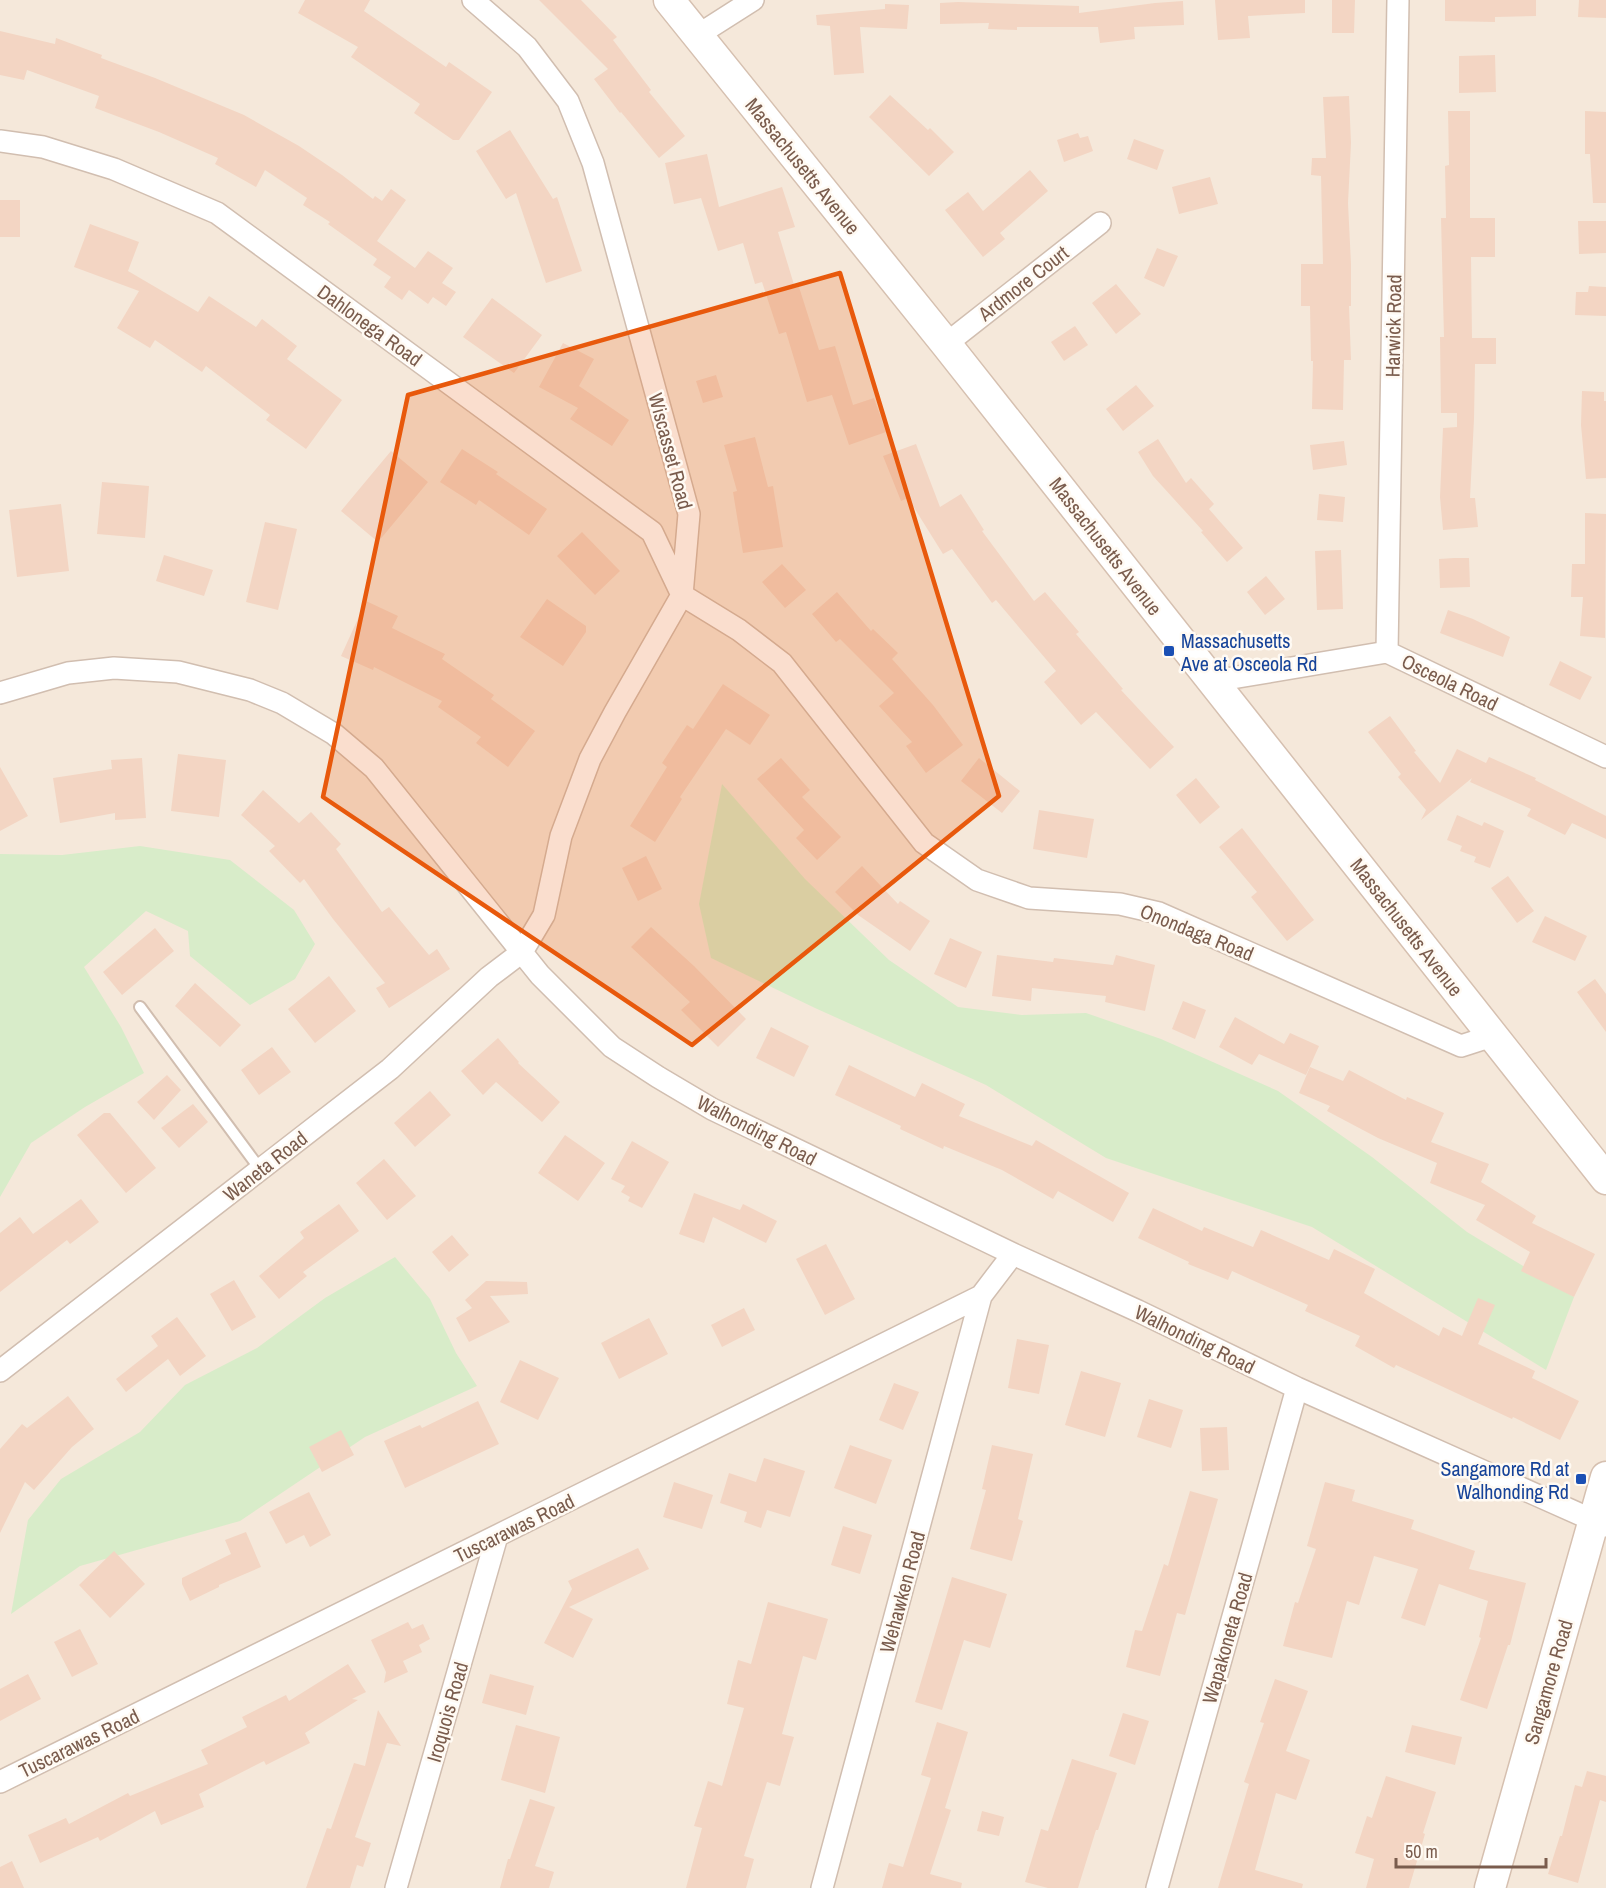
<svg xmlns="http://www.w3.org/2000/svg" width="1606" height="1888" viewBox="0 0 1606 1888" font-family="'Archivo Narrow',sans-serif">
<rect width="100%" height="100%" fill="#fdf6ec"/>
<path fill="#f5e8da" d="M0,0H1606V1888H0Z"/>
<path fill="#d8ecc9" d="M722,784L805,879L889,960L958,1007L1022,1015L1086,1013L1161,1039L1278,1091L1372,1157L1467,1232L1574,1297L1546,1370L1312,1227L1106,1158L986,1085L815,1008L711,958L699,904Z
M140,846L230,860L294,910L315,944L295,979L250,1005L190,956L188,931L146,911L84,967L121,1027L144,1073L85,1107L31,1143L0,1197V854L62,855Z
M395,1257L430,1299L456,1353L477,1386L365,1437L240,1521L80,1566L11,1614L28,1520L61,1479L140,1432L185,1385L257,1348L325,1298Z"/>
<path fill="#f3d5c3" d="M305,0H370L364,11L446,67L449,62L492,92L459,140H453L414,113L420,104L351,57L358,47L298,13Z
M539,0H581L617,37L613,40L651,90L649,92L685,136L659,158L621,112L620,113L594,79L608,69Z
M1215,0H1305V13L1248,16L1250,38L1218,40Z
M1332,0H1355L1354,33H1332Z
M1445,0H1536V16L1495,17V22L1445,21Z
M1579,0H1606V18L1578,17Z
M1183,1L1184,25L1134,27L1135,39L1100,43L1098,27H1017V30L988,29L989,23L940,24V3L958,2L1079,6V13L1155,3Z
M885,4L909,5L907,29L860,27L864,73L834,75L830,26L817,25L816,15L885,9Z
M0,31L55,44L56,38L102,55L101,58L155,78L244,115L299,146L342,175L373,199L375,196L382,201L391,189L406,200L377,241L415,268L428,251L453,268L442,283L456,292L446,306L433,297L428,304L409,290L402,300L384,287L391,277L373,265L377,259L328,224L330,222L303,205L307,198L265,170L256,187L215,164L218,158L159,132L95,108L99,96L27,70L24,80L0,75Z
M1495,55L1496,92L1459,93V56Z
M890,95L928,130L930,128L954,152L929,176L869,117Z
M1349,96L1351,143L1348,203L1351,264V306H1349L1351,360H1344L1343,410L1312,409L1313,361H1311L1310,306H1301V264H1323L1321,176L1311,175L1312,158H1326L1323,97Z
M1448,111H1470V218H1495V257H1471L1472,338H1496V364H1475L1474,419L1470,498H1475L1478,527L1443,530L1440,497L1443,428L1457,427V413H1441L1440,337H1444L1441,218H1446L1445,166L1449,165Z
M1585,111L1606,112V203H1593L1590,154H1585Z
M510,130L553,199L557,197L582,271L546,283L516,193L506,199L476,151Z
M1078,133L1080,138L1088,136L1093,151L1064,162L1057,140Z
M1134,139L1164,150L1157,170L1127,159Z
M707,154L719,207L782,187L795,227L778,232L795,288L799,287L819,350L835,346L853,405L874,398L886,432L849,445L832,395L807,402L786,332L779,334L762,282L755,284L743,243L718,251L701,198L674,204L665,163Z
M1030,170L1048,191L1000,233L1005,239L983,257L945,210L968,192L983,211Z
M1210,177L1218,204L1179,214L1172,187Z
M0,200H20V237H0Z
M1578,221H1606V253L1579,254Z
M90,224L139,242L128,271L198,312L209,296L256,327L262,319L297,346L287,359L342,400L306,449L266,420L270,415L206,366L202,372L155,340L150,348L117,328L139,291L74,267Z
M1157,248L1178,256L1164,287L1144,278Z
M1116,284L1141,314L1116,334L1092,303Z
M1589,286L1606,287V316L1575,315L1576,292H1588Z
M492,298L542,335L514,373L463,337Z
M1075,326L1088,345L1064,361L1051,342Z
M563,343L594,359L579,386L629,420L612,446L570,419L578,408L539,387Z
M716,375L723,397L703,403L696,381Z
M1136,385L1154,406L1123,431L1106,409Z
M1582,391L1604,392V401H1606V478L1586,479L1581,425Z
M755,437L768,487L773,486L783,547L743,553L733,492L737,491L724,445Z
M1158,439L1186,483L1191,478L1214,504L1209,509L1243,548L1227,562L1201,532L1203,531L1153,476L1138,452Z
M1344,441L1347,465L1313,470L1310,445Z
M916,444L940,507L961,494L984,530L982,531L1034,601L1045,592L1079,632L1076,634L1123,689L1121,690L1174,747L1150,769L1096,712L1081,725L1044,682L1056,671L996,600L992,603L952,549L943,554L908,498L901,501L883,456Z
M462,449L498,472L496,474L547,509L529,535L479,500L476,505L440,482Z
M391,451L428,482L378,542L341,511Z
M102,482L149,486L145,538L97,534Z
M1319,494L1345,497L1343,522L1317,520Z
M61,504L69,571L17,577L9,510Z
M1585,513L1606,514L1605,638L1580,636L1583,597H1571L1572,564H1585Z
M265,522L297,529L278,610L246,602Z
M582,532L620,571L595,595L557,556Z
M1341,550L1343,609L1317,610L1315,551Z
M164,555L213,570L204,596L156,581Z
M1454,558H1469L1470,587L1440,588L1439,559Z
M782,564L806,590L785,608L762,582Z
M1266,576L1285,599L1265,615L1247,592Z
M837,592L871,631L873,629L898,653L892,659L933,705L963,745L926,773L906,746L912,742L879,706L894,693L840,639L836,642L812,614Z
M547,599L586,626V632L563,666L520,637Z
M366,601L398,616L392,628L445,654L442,659L494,695L491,699L535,731L508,767L476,743L481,737L438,707L442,701L374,667L373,670L341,656Z
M1448,610L1473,619L1510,637L1503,657L1440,633Z
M1560,661L1592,677L1580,700L1549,685Z
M723,684L770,715L750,745L726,729L680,797L682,799L655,842L630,826L667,767L662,763L687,725L693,729Z
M1390,716L1416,751L1414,752L1440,783L1457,749L1486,763L1489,757L1536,778L1535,780L1606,816V839L1572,823L1565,835L1527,816L1531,809L1470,782L1472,778L1421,820L1426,810L1398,777L1401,774L1368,732Z
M178,754L226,760L219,817L171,811Z
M142,758L146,818L115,820V813L60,823L53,778L112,769L111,760Z
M781,758L810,790L802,797L841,837L817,860L796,838L804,830L757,779Z
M979,758L1020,791L1002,813L961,781Z
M0,767L28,816L0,831Z
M1196,778L1220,807L1200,824L1176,795Z
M263,790L299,823L311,812L341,844L336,849L382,912L389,907L429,955L437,949L450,969L389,1008L376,988L385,983L333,919L304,879L300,883L269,851L275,846L241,815Z
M1039,810L1094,819L1087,858L1033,849Z
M1457,815L1482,826L1484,822L1504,831L1490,868L1474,862L1476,857L1460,851L1462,846L1447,840Z
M1242,828L1314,920L1287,941L1251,897L1257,892L1219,847Z
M646,856L662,889L638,901L622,868Z
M862,866L898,904L900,901L930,921L910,951L858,915L835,892Z
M1508,876L1534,911L1517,923L1491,888Z
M1545,916L1587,936L1575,961L1532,942Z
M651,927L694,966L746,1019L718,1047L681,1010L690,1002L631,947Z
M155,928L174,951L122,995L103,972Z
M950,938L982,952L966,988L934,974Z
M997,955L1053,962L1054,958L1113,965L1116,955L1155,965L1145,1011L1105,1002L1106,996L1032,988L1031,1001L992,996Z
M329,976L356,1011L315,1043L288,1009Z
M1595,979L1606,994V1032L1577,992Z
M195,983L241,1025L220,1047L175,1006Z
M1183,1001L1206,1010L1195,1039L1172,1029Z
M1235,1017L1284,1044L1290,1033L1319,1046L1306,1075L1259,1054L1252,1065L1219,1047Z
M771,1027L809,1046L794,1077L756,1058Z
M498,1038L519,1062L518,1063L560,1102L542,1122L496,1082L483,1095L461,1071Z
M272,1047L291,1072L259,1095L241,1070Z
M849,1065L915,1097L922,1083L965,1104L959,1116L1032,1146L1036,1140L1129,1193L1113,1222L1058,1191L1053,1199L1002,1170L944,1146L943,1149L900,1129L901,1126L835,1095Z
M1310,1067L1343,1081L1349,1070L1406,1100L1407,1097L1444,1113L1431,1142L1489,1164L1481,1182L1536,1216L1532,1223L1595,1254L1574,1297L1521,1271L1530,1252L1476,1220L1485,1205L1430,1183L1437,1163L1378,1138L1327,1111L1330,1106L1299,1093Z
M167,1075L181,1090L154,1120L137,1102Z
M430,1091L451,1115L415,1147L394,1123Z
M193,1104L208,1122L179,1148L161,1128Z
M104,1113H110L156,1168L126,1193L77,1135Z
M565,1135L605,1163L578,1201L538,1173Z
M632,1141L669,1162L642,1208L628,1201L630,1197L621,1192L625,1186L611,1179Z
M384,1159L416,1196L387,1220L356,1183Z
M694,1193L740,1210L743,1204L777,1221L766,1243L713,1217L704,1243L679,1234Z
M81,1199L99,1222L70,1244L67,1240L0,1292V1233L20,1217L33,1234Z
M339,1204L359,1231L303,1272L307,1276L279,1299L259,1276L304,1238L300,1232Z
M1153,1208L1202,1231L1204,1227L1253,1247L1261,1230L1329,1260L1334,1249L1375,1269L1364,1293L1439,1336L1443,1327L1462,1336L1478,1298L1495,1305L1478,1344L1535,1371L1532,1378L1579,1401L1560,1440L1513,1417L1512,1419L1396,1365L1394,1368L1355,1346L1360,1336L1305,1311L1308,1305L1232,1271L1228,1280L1188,1264L1189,1262L1138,1238Z
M452,1235L469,1255L449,1272L432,1252Z
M826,1244L855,1299L825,1315L796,1259Z
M234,1280L256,1317L232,1331L210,1294Z
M486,1281L527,1282L528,1294L490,1296L510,1322L469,1342L456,1318L472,1308L465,1300Z
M744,1308L755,1330L722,1347L711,1325Z
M177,1317L206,1356L180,1376L168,1359L126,1392L116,1379L158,1346L151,1336Z
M649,1318L668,1354L619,1379L601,1343Z
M1017,1339L1049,1345L1039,1394L1008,1388Z
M520,1360L559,1378L538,1420L500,1402Z
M1081,1371L1121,1383L1105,1437L1065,1425Z
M894,1383L919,1392L903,1430L879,1420Z
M68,1396L94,1429L72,1447L34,1490L25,1482L0,1533V1449L22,1424L27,1428Z
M1149,1399L1183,1410L1171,1448L1137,1437Z
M478,1401L499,1444L405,1488L384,1441L420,1425L422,1428Z
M1227,1427L1229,1470L1202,1471L1200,1428Z
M341,1430L354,1455L322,1472L309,1447Z
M850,1445L892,1460L876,1504L834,1488Z
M992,1445L1033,1454L1018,1519L1023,1521L1012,1561L970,1549L986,1490L982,1489Z
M764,1458L805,1471L790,1517L767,1510L761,1528L744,1522L747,1512L720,1503L729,1473L756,1482Z
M674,1482L713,1495L702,1529L663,1517Z
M1325,1482L1355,1490L1352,1501L1414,1520L1411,1529L1475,1551L1469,1569L1526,1583L1510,1645H1508L1487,1709L1460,1700L1481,1638L1479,1637L1488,1601L1439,1584L1425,1626L1401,1618L1418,1569L1374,1556L1359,1605L1347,1601L1332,1658L1283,1646L1295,1602L1298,1603L1316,1549L1307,1546Z
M1190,1491L1218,1499L1185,1615L1177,1613L1160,1676L1126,1667L1135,1630L1142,1631L1164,1564L1168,1566Z
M309,1492L331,1535L310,1547L304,1535L286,1544L269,1512Z
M843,1526L872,1535L860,1574L831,1565Z
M246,1532L261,1567L219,1585V1587L190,1601L182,1584V1578L231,1554L225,1540Z
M638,1548L649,1569L569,1607L593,1619L573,1658L544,1643L572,1589L568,1581Z
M114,1551L145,1584L110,1618L79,1585Z
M952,1577L1007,1594L990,1648L964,1640L942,1710L915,1702Z
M768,1602L828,1619L816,1660L803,1656L782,1734L794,1737L780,1786L767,1782L744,1856L754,1859L746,1888H686L702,1828L694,1826L708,1781L722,1786L744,1708L727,1704L738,1660L751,1664Z
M408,1622L412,1629L423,1624L430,1639L419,1645L422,1652L403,1661L408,1672L384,1683L386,1672L371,1640Z
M80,1629L98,1664L72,1677L54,1642Z
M348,1664L366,1692L352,1699L358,1700L305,1733L310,1743L266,1765L264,1761L199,1794L204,1807L161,1825L155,1811L100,1841L98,1837L40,1863L28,1835L66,1818L69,1824L128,1793L130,1796L208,1764L201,1750L247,1727L242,1717L286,1695L289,1701Z
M28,1674L41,1699L0,1721V1689Z
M490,1674L534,1686L526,1715L482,1703Z
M1275,1679L1308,1691L1286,1751L1310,1760L1296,1800L1276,1793L1255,1870L1303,1884L1302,1888H1218L1249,1784L1244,1782L1264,1723L1260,1722Z
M378,1710L401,1746L387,1743L355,1837L371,1843L363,1867L357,1865L350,1888H306L327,1828L331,1829L354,1763L365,1766Z
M1123,1713L1149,1721L1135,1765L1109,1756Z
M937,1722L968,1732L945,1808L951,1810L930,1874L962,1883L961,1888H882L889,1863L903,1867L931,1778L921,1775Z
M516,1725L560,1737L545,1793L501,1780Z
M1412,1725L1462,1737L1455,1765L1405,1752Z
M1072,1759L1117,1773L1098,1830H1096L1078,1888H1048L1025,1882L1041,1829L1048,1831Z
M1587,1771L1606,1776V1802L1600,1800L1578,1883L1548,1874L1560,1836H1562L1575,1785L1582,1787Z
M1386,1776L1436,1792L1423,1833L1425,1834L1409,1888H1366L1374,1859L1355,1853L1367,1816L1372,1818Z
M530,1799L555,1807L535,1866L554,1872L549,1888H500L508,1859H510Z
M982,1811L1004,1817L999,1836L977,1831Z
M12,1861L24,1888H0V1867Z"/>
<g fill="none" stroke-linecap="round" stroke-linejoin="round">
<g stroke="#d1beb0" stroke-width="14">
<path id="lane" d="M140,1007L260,1169"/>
</g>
<g stroke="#d1beb0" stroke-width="24">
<path id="street" d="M698,35L753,0
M0,141L43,147L114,169L217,213L652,532L682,595L739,630L782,663L924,843L977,880L1029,898L1120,904L1159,913L1461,1046L1492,1036
M946,344L1100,223
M1387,652L1398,0
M1214,681L1387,652L1606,757
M0,693L68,673L114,668L178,672L250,690L282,703L334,734L374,768L540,975L612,1047L658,1077L712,1109L1013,1254L1138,1311L1297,1388L1606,1526
M0,1371L390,1069L489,977L522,952L544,915L561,836L590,759L615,712L682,595L689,514L593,163L568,101L527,47L473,0
M0,1782L981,1296L1013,1254
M396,1888L497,1536
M822,1888L981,1296
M1157,1888L1297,1388"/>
</g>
<g stroke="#d6c0b0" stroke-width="33">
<path id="secondary" d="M669,0L946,344L1606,1179
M1490,1888L1606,1477"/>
</g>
<use href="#lane" stroke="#fff" stroke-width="10"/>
<use href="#street" stroke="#fff" stroke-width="21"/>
<use href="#secondary" stroke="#fff" stroke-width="30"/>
</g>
<path fill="#e8590c" fill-opacity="0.2" stroke="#e8590c" stroke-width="4.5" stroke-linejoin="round" d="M840,273L999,796L692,1045L323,797L408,395Z"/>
<g fill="#1a4fb4" stroke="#fffaf3" stroke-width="2">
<rect x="1163" y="645" width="12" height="12" rx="3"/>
<rect x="1575" y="1473" width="12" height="12" rx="3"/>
</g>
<g text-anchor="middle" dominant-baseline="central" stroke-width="5" stroke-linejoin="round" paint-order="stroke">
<g font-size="20" fill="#7a5c4d" stroke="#fffaf3">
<text transform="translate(803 166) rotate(51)">Massachusetts Avenue</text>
<text transform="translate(1023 283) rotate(-38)">Ardmore Court</text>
<text transform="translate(370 325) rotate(36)">Dahlonega Road</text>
<text transform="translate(1393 326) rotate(-89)">Harwick Road</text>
<text transform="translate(671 451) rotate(75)">Wiscasset Road</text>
<text transform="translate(1106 546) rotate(52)">Massachusetts Avenue</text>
<text transform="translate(1450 682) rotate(26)">Osceola Road</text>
<text transform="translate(1407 927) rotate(52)">Massachusetts Avenue</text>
<text transform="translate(1197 932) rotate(22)">Onondaga Road</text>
<text transform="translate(757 1130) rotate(27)">Walhonding Road</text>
<text transform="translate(265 1166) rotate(-38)">Waneta Road</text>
<text transform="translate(1195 1339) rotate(26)">Walhonding Road</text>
<text transform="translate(514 1528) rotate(-26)">Tuscarawas Road</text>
<text transform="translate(902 1592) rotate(-75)">Wehawken Road</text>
<text transform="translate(1227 1638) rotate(-74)">Wapakoneta Road</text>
<text transform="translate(1548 1682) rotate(-74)">Sangamore Road</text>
<text transform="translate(447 1712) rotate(-74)">Iroquois Road</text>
<text transform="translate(79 1743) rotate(-26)">Tuscarawas Road</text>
</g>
<g font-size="20" fill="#164399" stroke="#fffaf3" text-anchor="start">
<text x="1181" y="640">Massachusetts<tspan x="1181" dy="23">Ave at Osceola Rd</tspan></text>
<text x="1569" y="1468" text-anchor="end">Sangamore Rd at<tspan x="1569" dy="23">Walhonding Rd</tspan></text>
</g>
</g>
<path d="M1396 1858v9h150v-9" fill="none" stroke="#7a5c4d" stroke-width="3"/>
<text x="1405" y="1858" font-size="18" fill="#7a5c4d" stroke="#fffaf3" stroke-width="4.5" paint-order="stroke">50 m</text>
</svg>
